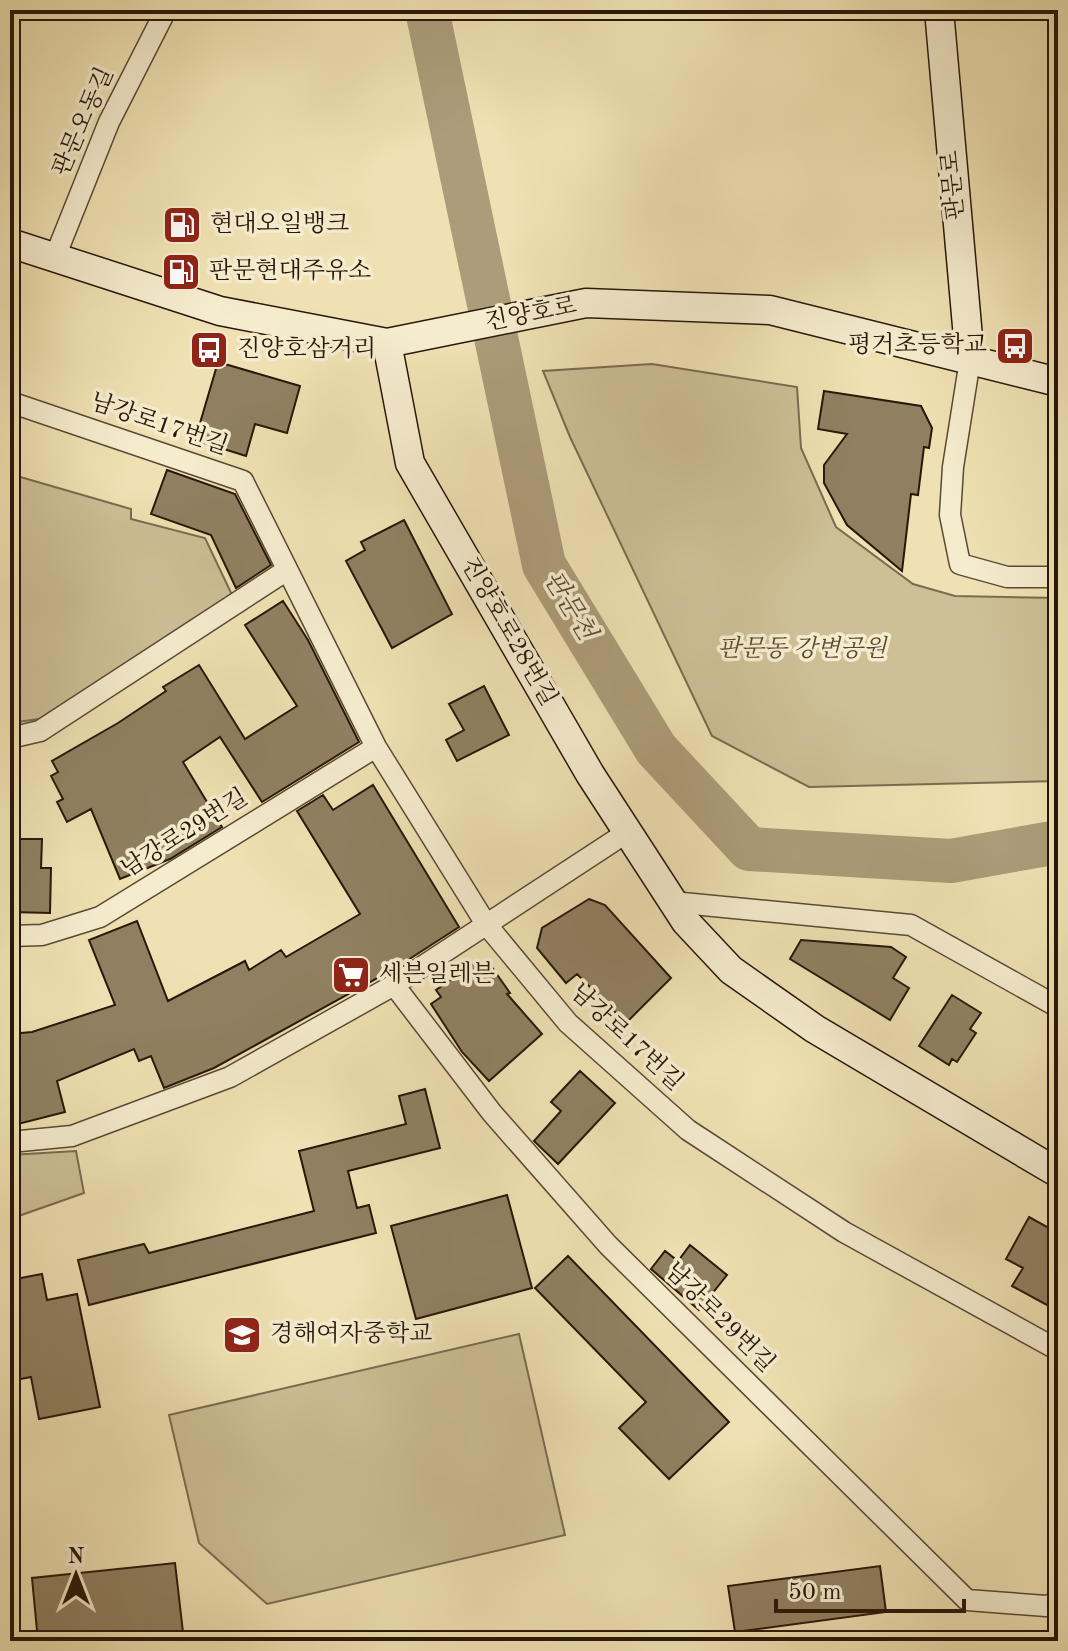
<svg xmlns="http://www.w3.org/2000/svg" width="1068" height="1651" viewBox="0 0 1068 1651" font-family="'Old Standard TT','Noto Serif KR',serif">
<rect width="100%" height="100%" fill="#efe1b3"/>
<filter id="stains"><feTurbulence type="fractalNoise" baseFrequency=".0025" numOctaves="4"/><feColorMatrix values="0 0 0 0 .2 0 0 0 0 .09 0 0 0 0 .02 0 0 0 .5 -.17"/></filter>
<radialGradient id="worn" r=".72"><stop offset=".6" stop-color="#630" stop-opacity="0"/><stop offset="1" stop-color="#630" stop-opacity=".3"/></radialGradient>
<path fill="#cdbf96" stroke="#7b6b50" stroke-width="2" d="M652,364L797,387L801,448L836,527L913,584L955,596L1058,598V781L809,787L712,736L570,437L543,371Z
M10,474L131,509V519L205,538L233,597L39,719L10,723Z
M76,1151L84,1193L10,1219V1155Z
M519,1334L565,1535L267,1604L199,1543L169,1415Z"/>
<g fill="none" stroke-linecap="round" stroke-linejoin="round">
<path stroke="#ac9c79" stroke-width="44" d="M427,10L544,565L656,749L749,849L951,861L1058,842"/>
</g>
<path fill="#908061" stroke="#291709" stroke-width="2" d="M218,362L300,386L287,433L255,424L246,456L195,440Z
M824,391L921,406L932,428L929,448L924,447L918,495L911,494L902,571L847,525L824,483V465L847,434L818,429Z
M167,470L235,494L271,565L236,588L211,535L151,514Z
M404,520L452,614L392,648L346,561L365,550L361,542Z
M283,601L308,640L359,742L262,802L220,737L183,762L222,827L170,859L120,879L91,809L67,822L57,802L63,799L51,776L58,772L52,761L118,723L166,691L163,687L199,665L245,739L297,706L245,625Z
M484,686L509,735L457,761L446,740L464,730L449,704Z
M373,785L459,927L394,969L214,1068L164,1088L151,1056L139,1061L134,1049L57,1081L65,1112L10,1126V1034L32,1032L115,1005L89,940L137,921L168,1001L245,961L249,970L281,950L286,957L360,914L297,811L323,795L333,810Z
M10,839H42L41,868H51L50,913L10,912Z
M589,899L605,905L671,978L626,1023L577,974L566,983L537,948L542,928Z
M801,940L891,947L906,957L893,978L909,988L890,1020L790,959Z
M475,963L479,969L489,963L510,993L507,994L542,1034L489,1081L462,1052L431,1004L441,997L436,990Z
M952,995L981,1013L970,1029L976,1033L957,1062L952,1059L949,1065L919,1046Z
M580,1071L615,1103L558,1164L534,1141L561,1111L551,1102Z
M425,1089L440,1148L348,1171L357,1208L369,1205L376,1233L89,1305L78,1260L144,1244L149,1253L314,1211L299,1151L406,1124L399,1096Z
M507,1195L532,1288L416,1319L391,1226Z
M1029,1217L1058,1233V1311L1012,1286L1023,1268L1006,1259Z
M690,1245L727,1275L699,1310L651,1269L665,1251L678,1261Z
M568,1256L729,1422L669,1479L619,1428L646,1402L535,1288Z
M42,1274L47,1300L77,1294L100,1407L39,1419L31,1377L10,1381V1280Z
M175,1563L184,1641H38L32,1578Z
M880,1566L886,1612L735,1632L728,1586Z"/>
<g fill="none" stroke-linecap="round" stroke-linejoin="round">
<g stroke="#5a4a34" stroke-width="23">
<path id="street" d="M55,257L109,122L166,10
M970,360L953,467L950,515L960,564L1007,577H1058
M10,402L243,481L376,747L486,924L568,1023L688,1130L844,1232L1058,1350
M10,738L40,731L287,570
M672,902L911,925L1058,1007
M10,936L42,935L100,917L376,747
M394,985L492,1113L608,1245L967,1600L1046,1606L1058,1603
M10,1142L72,1136L230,1077L394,985L626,833"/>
</g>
<g stroke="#291709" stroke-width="31">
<path id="secondary" d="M939,10L970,360
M10,243L220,311L387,343L586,303L770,310L1058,382
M387,343L410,463L590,774L686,922L731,970L815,1029L1058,1173"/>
</g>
<use href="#street" stroke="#f5ecce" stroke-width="20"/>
<use href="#secondary" stroke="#f5ecce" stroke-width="28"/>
</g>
<defs>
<g id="fuel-square" transform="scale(2)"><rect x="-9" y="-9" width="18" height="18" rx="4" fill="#8f2418" stroke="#f5ecce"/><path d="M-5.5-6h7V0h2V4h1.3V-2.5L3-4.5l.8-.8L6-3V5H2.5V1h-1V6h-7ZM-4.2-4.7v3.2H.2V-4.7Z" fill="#fff"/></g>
<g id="bus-square" transform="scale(2)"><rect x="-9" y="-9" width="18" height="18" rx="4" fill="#8f2418" stroke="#f5ecce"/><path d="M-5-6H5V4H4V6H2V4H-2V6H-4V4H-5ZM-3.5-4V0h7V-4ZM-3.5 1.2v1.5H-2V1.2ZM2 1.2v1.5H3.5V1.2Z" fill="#fff"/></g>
<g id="supermarket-square" transform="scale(2)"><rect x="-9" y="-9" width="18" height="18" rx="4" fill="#8f2418" stroke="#f5ecce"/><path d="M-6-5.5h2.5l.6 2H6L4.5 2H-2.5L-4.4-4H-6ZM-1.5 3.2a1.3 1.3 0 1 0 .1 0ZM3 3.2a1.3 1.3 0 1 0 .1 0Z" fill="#fff"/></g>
<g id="school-square" transform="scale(2)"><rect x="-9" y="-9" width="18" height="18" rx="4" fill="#8f2418" stroke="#f5ecce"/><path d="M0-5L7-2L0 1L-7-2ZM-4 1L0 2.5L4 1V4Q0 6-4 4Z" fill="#fff"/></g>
</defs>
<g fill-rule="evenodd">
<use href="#fuel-square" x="182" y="225"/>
<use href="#fuel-square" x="181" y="272"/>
<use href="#bus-square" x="1015" y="346"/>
<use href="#bus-square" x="209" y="350"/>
<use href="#supermarket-square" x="351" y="975"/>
<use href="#school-square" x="242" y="1335"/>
</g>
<g text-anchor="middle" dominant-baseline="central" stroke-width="7" stroke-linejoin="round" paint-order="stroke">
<g font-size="24" fill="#291709" stroke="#f5ecce">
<text transform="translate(84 122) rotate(-66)">판문오동길</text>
<text transform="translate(954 185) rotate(-95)">판문로</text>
<text transform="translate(531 315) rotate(-11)">진양호로</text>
<text transform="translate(159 425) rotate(19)">남강로17번길</text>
<text transform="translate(508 632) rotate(60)">진양호로28번길</text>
<text transform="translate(185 834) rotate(-32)">남강로29번길</text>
<text transform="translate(626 1038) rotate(43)">남강로17번길</text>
<text transform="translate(719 1318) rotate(45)">남강로29번길</text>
</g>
<g font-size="24" fill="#291709" stroke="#f5ecce" text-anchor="start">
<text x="210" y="225">현대오일뱅크</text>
<text x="209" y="272">판문현대주유소</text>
<text x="987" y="346" text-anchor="end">평거초등학교</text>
<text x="237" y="350">진양호삼거리</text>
<text x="379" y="975">세븐일레븐</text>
<text x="270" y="1335">경해여자중학교</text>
</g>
<g font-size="24" font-style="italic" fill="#5a4933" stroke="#f5ecce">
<text x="802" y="650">판문동 강변공원</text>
</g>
<g font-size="26" font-style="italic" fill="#5d4c36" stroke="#f5ecce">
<text transform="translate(569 606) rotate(59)">판문천</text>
</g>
</g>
<rect width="1068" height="1651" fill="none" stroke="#efe1b3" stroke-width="40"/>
<rect x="12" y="12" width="1044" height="1627" fill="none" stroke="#291709" stroke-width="4"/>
<rect x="20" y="20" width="1028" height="1611" fill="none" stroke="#291709" stroke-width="2"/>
<g transform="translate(76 1575)" stroke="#f5ecce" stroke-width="6" paint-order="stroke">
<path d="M0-6L14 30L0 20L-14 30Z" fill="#291709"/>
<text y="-12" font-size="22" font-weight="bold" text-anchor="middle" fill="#291709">N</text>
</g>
<path d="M776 1599v12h188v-12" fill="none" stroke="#291709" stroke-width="4"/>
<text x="788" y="1599" font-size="24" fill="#291709" stroke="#f5ecce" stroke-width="6" paint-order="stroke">50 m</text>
<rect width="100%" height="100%" filter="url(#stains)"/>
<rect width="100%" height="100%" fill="url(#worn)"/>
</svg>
